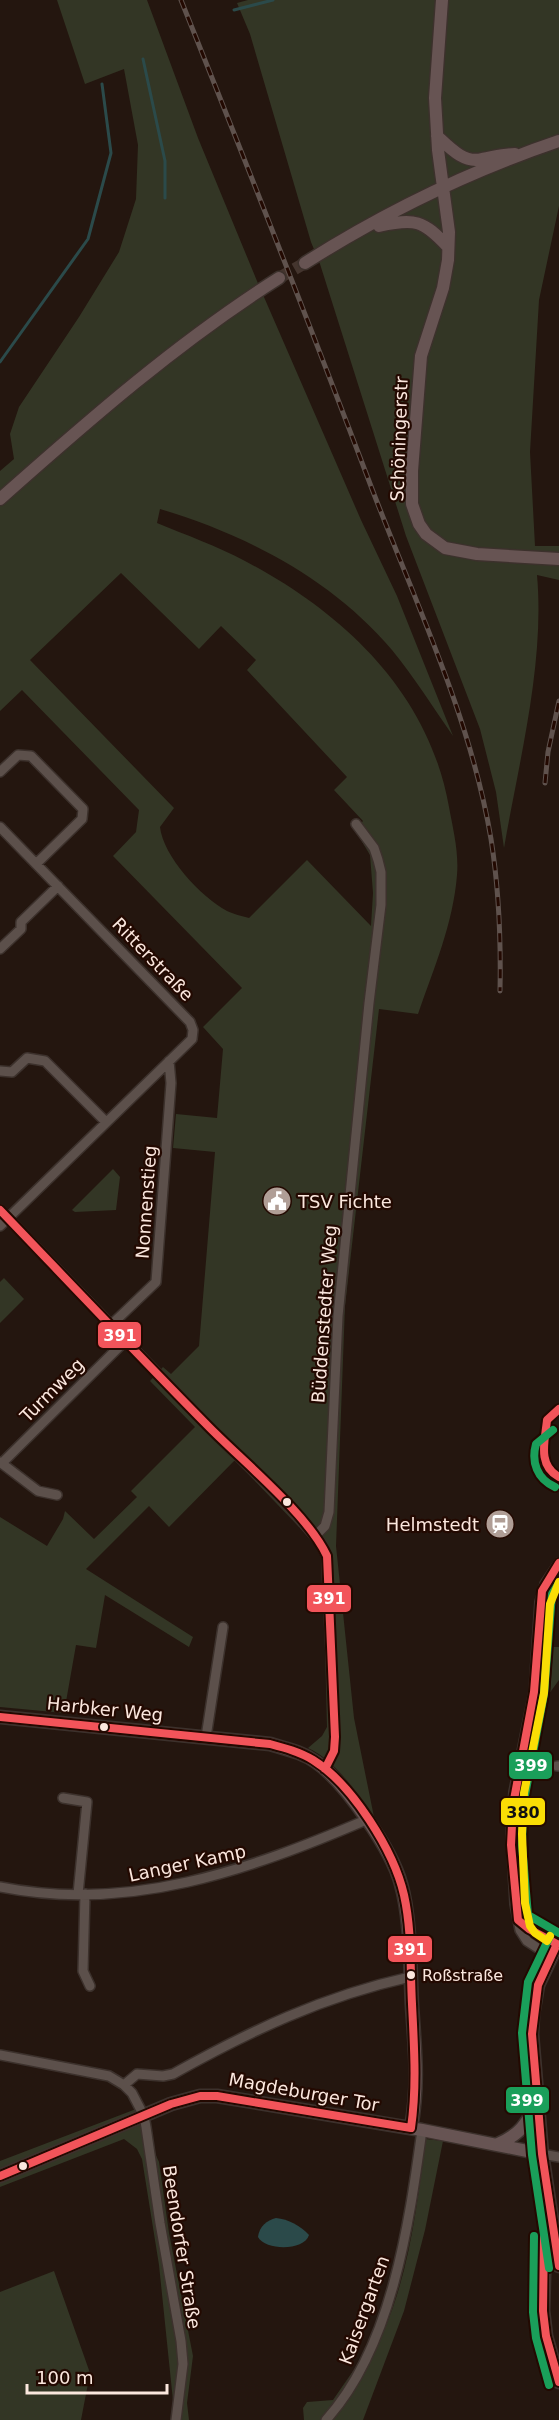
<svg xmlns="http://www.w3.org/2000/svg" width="559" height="2420" viewBox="0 0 559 2420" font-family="'DejaVu Sans',sans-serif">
<rect width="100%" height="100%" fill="#24160f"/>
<path fill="#333625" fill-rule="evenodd" d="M57,0H147L198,138L257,281L361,520L397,596L453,736C433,707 414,677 392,650C332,579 247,535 160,509L157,523C186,535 217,546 245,561C344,613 429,693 449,807C453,829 459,852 457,875C453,924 434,968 418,1014L379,1009L345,1306L336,1546L354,1718L374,1817C356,1792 336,1761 308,1748L322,1736L327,1727L322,1530L299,1527L235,1460L169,1527L149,1506L86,1569L193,1637L189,1647L105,1595L96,1648L76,1645L64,1713L0,1707V1517L47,1546L63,1519L65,1511L94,1539L137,1497L131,1491L195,1427L150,1381L163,1367L171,1374L199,1346L215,1152L173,1148L176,1114L217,1118L223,1049L203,1027L242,988L113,856L136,832L139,810L22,690L0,711V471L14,459L10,434L19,407L79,317L119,252L136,199L138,145L124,69L85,84ZM121,573L199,649L221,626L256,660L247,670L347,777L334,790L363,821L355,830L370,855L373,893L371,926L307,860L249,918C242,916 233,914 227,911C201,897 163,856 160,827L174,808L30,660Z
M248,0H559V206L539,300L530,452L535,546H559V580L537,575C545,663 519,761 504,848L496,792L480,729L406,536L320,264L311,242L250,34L237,3Z
M113,1169L120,1177L116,1210L75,1212L72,1210Z
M4,1278L24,1299L0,1323V1282Z
M544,1647H559V1680L541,1705L532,1730L540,1700Z
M144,2106C151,2124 150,2145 159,2162L169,2233L193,2356L187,2403L189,2420H175L159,2265L142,2159L137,2149L124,2139L0,2187V2161Z
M426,2139L443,2141L425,2230L404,2311L363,2420H304L303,2408L307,2402L333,2400L353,2371L364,2375C374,2353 385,2330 393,2307C412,2252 418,2196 426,2139Z
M54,2271L90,2373L81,2420H0V2292Z"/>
<path fill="#2b4a4a" d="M276,2218C288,2219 301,2226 309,2235C304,2251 266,2251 258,2237C259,2227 267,2220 276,2218Z"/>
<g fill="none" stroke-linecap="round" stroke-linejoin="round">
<path stroke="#2b4a4a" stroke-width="3" d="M234,10L273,0
M143,59L165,161V198
M0,362L88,239L111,153L102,84"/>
<path stroke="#44352e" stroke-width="12" stroke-dasharray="12 6" stroke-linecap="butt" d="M279,278L305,263"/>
<g stroke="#3c312c" stroke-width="12">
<path id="minor" d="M0,772L18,755L31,756L83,809L82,819L36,864
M0,827L190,1022L193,1030L192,1039L0,1226
M0,949L21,929V922L58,886
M0,1071L12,1072L27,1058L45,1061L106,1122
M0,1210L207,1425L286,1503L321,1543L327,1556V1564L335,1737L334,1751L325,1769
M110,1326L156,1282L171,1083L169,1061
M0,1462L38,1491L57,1495
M2,1463L125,1341
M315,1536L325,1526L329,1512L338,1316L369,1003L381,905V872L378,860L374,848L356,824
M206,1737L223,1627
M557,1766H559
M63,1798L87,1802L78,1894
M0,1887C129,1913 249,1870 366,1820
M85,1894L83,1971L90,1986
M518,1920L529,1929L557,1944
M550,1956L527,1941L520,1930L515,1904L511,1834L514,1792L534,1692L540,1602L545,1584L559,1563
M0,2055L109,2076L124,2085L132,2093L144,2116L146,2127L160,2223L181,2341L183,2364L176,2420
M124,2085L137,2074L163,2076L173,2074C250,2031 324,1996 410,1977
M542,2154L559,2157
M326,2420C392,2347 409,2224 422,2130"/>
</g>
<g stroke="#3c312c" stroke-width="15">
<path id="major" d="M442,0L435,98L438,150L449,232L448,260L443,288L421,356L412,471V504L419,524L426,534L445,548L477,554L559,559
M437,136C449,147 464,164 482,159C494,157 503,154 515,154
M379,226C415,218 423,220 448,247
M305,263C384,213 470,171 559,141
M0,499C89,420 178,342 279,278
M0,1717L270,1744C286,1749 302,1752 316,1762C345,1782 392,1850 401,1884C411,1919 410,1969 412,2006C415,2050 419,2084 411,2128
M559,1941L538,1985L533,2014L532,2034L542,2154L559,2266
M498,2144C521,2134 526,2124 538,2102
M0,2176L171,2104L200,2096H217L422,2130L542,2154
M546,2207L543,2311L546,2336L559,2382"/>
</g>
<use href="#minor" stroke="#5c504b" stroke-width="9"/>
<use href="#major" stroke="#675453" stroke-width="12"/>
<g stroke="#5f524d" stroke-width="5">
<path id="rail" d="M181,0C245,160 308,320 369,481C413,598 470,714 491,839C499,889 501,941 500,991
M545,783L548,752L559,701"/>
</g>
<use href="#rail" stroke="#230901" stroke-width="3" stroke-dasharray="9" stroke-linecap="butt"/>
<g stroke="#230901" stroke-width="12">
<path id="bus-1" d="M0,1210C69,1282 137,1354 207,1425C241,1460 307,1513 327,1556L335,1737L334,1751L325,1769
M559,1409L547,1420C545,1441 537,1465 559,1477
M0,1717L270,1744C285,1748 300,1752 313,1760C352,1784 394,1851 404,1895C412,1931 410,1968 412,2004C414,2046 417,2086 411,2128
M557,1944L529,1929L518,1920L511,1845L513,1805L534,1692L542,1591L559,1563
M557,1944L538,1985L532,2034L542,2154L559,2266
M0,2176L171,2104L200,2096H217L411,2128
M544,2237L543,2311L546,2336L559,2382"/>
</g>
<g stroke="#230901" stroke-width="12">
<path id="bus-2" d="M553,1430L536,1444C531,1462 537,1479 555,1487
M559,1583L552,1594L544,1694L523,1806L522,1845L528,1915L559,1933
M534,2236L533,2312L536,2338L549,2385
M549,2268L532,2155L522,2033L528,1982L550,1936"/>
</g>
<g stroke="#230901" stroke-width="12">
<path id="bus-3" d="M550,1936L547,1941L535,1933L530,1926L525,1903L522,1834L524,1793L544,1693L550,1604L559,1582"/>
</g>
<use href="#bus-1" stroke="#f2545a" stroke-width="8"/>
<use href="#bus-2" stroke="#1a9f5a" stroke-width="8"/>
<use href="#bus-3" stroke="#fadd05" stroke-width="8"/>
</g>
<defs>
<g id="civic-disc" transform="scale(1.5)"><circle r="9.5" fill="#b09e96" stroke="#230901"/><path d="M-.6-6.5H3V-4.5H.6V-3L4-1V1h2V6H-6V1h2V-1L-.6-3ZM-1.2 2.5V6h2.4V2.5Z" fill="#fff"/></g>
<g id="station-disc" transform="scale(1.5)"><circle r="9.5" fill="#b09e96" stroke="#230901"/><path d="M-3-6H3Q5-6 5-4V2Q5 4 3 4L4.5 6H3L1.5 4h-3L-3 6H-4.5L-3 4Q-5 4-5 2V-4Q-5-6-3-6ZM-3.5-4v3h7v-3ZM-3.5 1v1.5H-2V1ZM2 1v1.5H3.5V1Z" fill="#fff"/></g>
</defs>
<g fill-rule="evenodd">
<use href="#civic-disc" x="277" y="1201"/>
<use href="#station-disc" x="500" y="1524"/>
</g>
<g fill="#fbe7de" stroke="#230901" stroke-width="2">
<circle cx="287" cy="1502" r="5"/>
<circle cx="104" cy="1727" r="5"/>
<circle cx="411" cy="1975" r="5"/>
<circle cx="23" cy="2166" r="5"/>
</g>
<g text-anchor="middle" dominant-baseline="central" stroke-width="4.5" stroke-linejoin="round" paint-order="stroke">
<g font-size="16" fill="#fbe7de" stroke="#230901" text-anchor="start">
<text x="422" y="1975">Roßstraße</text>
</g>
<g font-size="18" fill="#fbe7de" stroke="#230901">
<text transform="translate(399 439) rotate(-88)">Schöningerstr</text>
<text transform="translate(153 959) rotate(46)">Ritterstraße</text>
<text transform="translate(146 1202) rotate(-86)">Nonnenstieg</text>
<text transform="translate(324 1314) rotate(-86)">Büddenstedter Weg</text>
<text transform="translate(52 1390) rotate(-45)">Turmweg</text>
<text transform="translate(105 1709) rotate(6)">Harbker Weg</text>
<text transform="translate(187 1863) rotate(-12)">Langer Kamp</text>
<text transform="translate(304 2092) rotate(10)">Magdeburger Tor</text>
<text transform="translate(182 2247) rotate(81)">Beendorfer Straße</text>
<text transform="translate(364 2310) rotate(-70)">Kaisergarten</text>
</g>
<g font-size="18" fill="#fbe7de" stroke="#230901" text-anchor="start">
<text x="298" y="1201">TSV Fichte</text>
<text x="479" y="1524" text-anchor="end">Helmstedt</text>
</g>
</g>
<g stroke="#230901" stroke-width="2">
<rect x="97" y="1321" width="45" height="28" rx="6" fill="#f2545a"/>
<rect x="306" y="1584" width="46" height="29" rx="6" fill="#f2545a"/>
<rect x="508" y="1751" width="45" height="29" rx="6" fill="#1a9f5a"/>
<rect x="500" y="1797" width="46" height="29" rx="6" fill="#fadd05"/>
<rect x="387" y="1935" width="46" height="28" rx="6" fill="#f2545a"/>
<rect x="505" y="2086" width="45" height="28" rx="6" fill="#1a9f5a"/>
</g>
<g font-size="16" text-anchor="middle" font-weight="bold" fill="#fff">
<text x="120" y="1341">391</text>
<text x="329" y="1604">391</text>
<text x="531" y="1771">399</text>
<text x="410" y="1955">391</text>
<text x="527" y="2106">399</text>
</g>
<g font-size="16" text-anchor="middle" font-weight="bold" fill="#111">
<text x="523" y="1818">380</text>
</g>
<path d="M27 2384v9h140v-9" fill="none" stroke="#fbe7de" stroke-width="3"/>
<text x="36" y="2384" font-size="18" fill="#fbe7de" stroke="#230901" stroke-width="4.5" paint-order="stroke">100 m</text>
</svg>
